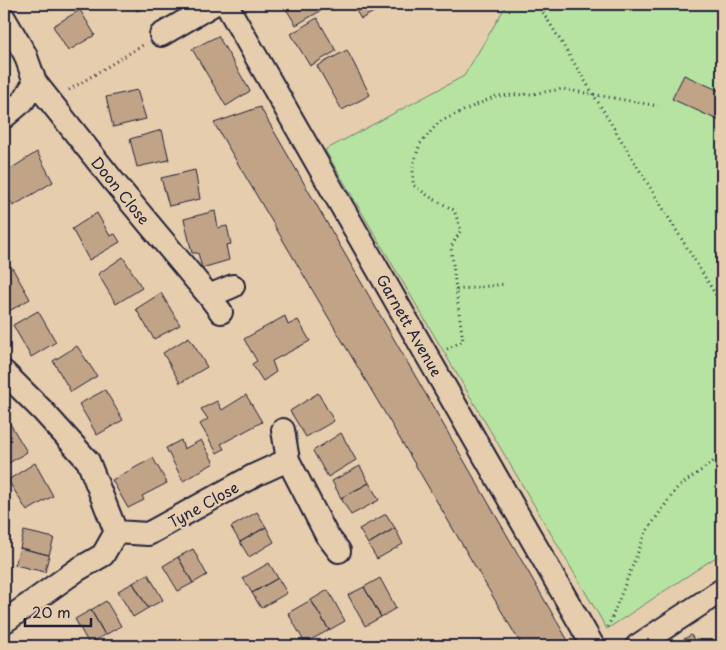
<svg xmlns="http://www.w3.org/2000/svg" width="726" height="650" viewBox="0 0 726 650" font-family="'Playpen Sans',sans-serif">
<rect width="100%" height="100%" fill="#e5cdad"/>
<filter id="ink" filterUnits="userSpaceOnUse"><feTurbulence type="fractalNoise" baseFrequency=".02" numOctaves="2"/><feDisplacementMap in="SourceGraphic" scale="10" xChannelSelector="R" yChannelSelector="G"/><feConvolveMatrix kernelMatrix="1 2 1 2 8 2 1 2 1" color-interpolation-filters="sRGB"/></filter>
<g filter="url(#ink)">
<path fill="#b6e3a1" stroke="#6c826e" d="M507,4H722V553L607,629L325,150L464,76Z"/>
<path fill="#c1a488" stroke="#22223b" d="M48,4H63L52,10Z
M133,4H150L137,11Z
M283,4H319L322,10L296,25Z
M352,4H388L361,19Z
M80,10L95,35L68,51L53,26Z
M317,18L336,51L310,66L291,34Z
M218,36L250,91L226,106L192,49Z
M347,50L370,95L342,110L317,66Z
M684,75L722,92V122L672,99Z
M137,90L146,119L113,127L106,97Z
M260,107L571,646H522L214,123Z
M162,130L169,160L137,167L130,139Z
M37,152L53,182L13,206L4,189V173Z
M195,170L200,199L169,206L161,178Z
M215,211L218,228L227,226L231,244L226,245L229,260L202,268L198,253H192L184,219Z
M97,213L110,236L115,234L120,242L89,260L72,229Z
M123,257L142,288L116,304L98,274Z
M11,266L30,299L4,314V271Z
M161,293L180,325L154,339L136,309Z
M38,311L56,342L31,357L13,325Z
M285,316L288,325L298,320L310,341L272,361L276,372L263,381L252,364L257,361L244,339Z
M189,337L207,367L180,383L163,353Z
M77,346L97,376L71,392L53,361Z
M105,390L123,420L97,435L79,404Z
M318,393L334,421L306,437L290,411Z
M246,395L262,422L221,444L224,449L217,453L200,424L208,419L201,409L217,401L222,410Z
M9,422L27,452L4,466V426Z
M341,433L356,460L328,477L313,451Z
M181,440L184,449L201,440L214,463L183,481L166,448Z
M153,458L167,483L142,496L144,500L128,508L112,480Z
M35,463L53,496L27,511L8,480Z
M360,466L369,483L341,498L332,481Z
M369,483L379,500L351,515L341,498Z
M257,512L266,527L240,542L231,527Z
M386,514L395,528L368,544L359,529Z
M266,527L274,542L249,557L240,542Z
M395,528L403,544L377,559L368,544Z
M24,531L54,538L49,555L20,548Z
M20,548L49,555L45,572L15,565Z
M193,549L207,575L193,583L178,557Z
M178,557L193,583L178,591L163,566Z
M269,563L278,578L252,593L243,578Z
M148,574L163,600L148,608L133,583Z
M278,578L287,593L261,608L252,593Z
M380,578L396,608L381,617L364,587Z
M133,583L148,608L133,617L118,591Z
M364,587L381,617L365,626L348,595Z
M328,590L345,621L329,630L311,600Z
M311,600L329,630L305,643L288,613Z
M106,601L121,626L105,635L91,610Z
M91,610L105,635L89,644L75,619Z
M691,635L698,646H672Z"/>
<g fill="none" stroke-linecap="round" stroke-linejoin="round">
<g stroke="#22223b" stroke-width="26">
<path id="minor" d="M226,4L593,646
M4,18L25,54L35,82L23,101L4,117
M161,35L214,4
M35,82L114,182L209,296L221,312
M209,296L233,286
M4,372L43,411L88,461L116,532L103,555L77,570L4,622
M288,460L326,534L339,551
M116,532L148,534L255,475L288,460L283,430
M637,646L722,590"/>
</g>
<path stroke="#22223b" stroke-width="3" stroke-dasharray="1 4" stroke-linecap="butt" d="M538,4L722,305
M69,90L143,45
M456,290L451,247L461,230L454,210L430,197L413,185V165L420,144L439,122L496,96L531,94L563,89L658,106
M447,349L463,341L456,290L505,284
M608,627L646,532L677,488L722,455"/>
<use href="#minor" stroke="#e5cdad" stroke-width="22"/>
</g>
</g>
<g text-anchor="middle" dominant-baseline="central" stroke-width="5" stroke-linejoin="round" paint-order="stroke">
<g font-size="15" fill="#22223b" stroke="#e5cdad">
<text transform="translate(121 190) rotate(51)">Doon Close</text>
<text transform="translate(410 325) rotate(60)">Garnett Avenue</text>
<text transform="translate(203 504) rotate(-29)">Tyne Close</text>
</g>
</g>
<rect width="726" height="650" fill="none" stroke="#e5cdad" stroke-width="20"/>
<rect x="10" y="10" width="706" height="630" fill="none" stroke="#22223b" stroke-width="2" filter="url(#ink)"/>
<path d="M25 618v8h66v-8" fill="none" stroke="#22223b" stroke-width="2.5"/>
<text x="32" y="618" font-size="15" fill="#22223b" stroke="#e5cdad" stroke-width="4" paint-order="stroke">20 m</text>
</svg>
